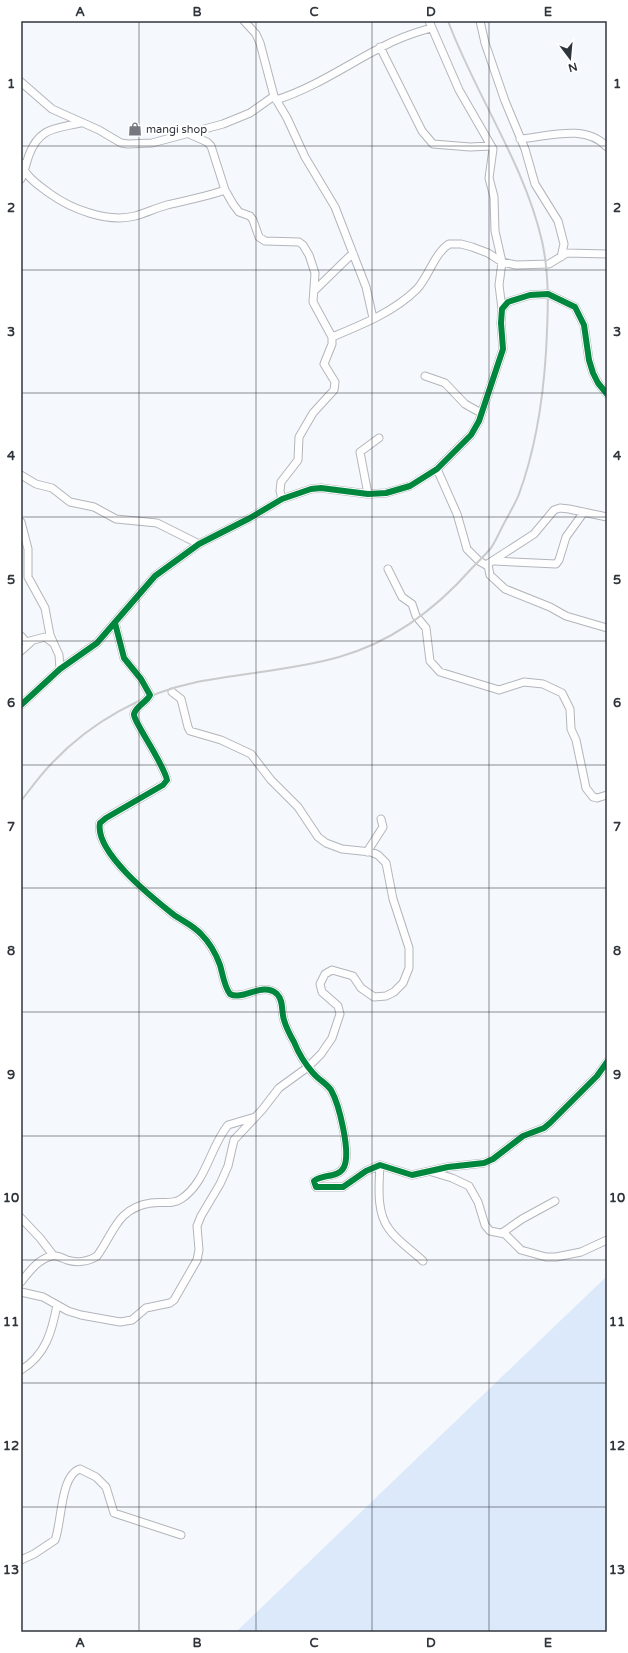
<svg xmlns="http://www.w3.org/2000/svg" width="628" height="1653" viewBox="0 0 628 1653" font-family="'Varela Round',sans-serif">
<rect width="100%" height="100%" fill="#f5f8fc"/>
<path fill="#dbe9fa" d="M607,1276V1632H236Z"/>
<g fill="none" stroke-linecap="round" stroke-linejoin="round">
<g stroke="#b2b5bb" stroke-width="9">
<path id="minor" d="M244,21L256,34L260,43L274,96L287,118L305,157L335,207L366,287L373,318
M429,21L459,90L493,149L489,178L494,197L495,231L502,262L499,285L502,309
M480,21L485,43L505,101L525,149L535,184L558,221L564,244L561,257
M380,47L422,131L433,144L470,147L491,146
M21,82L52,109L99,130L121,143L128,144L152,143L223,124L250,113L274,96
M276,100C314,88 345,66 380,48C396,39 413,33 431,28
M189,134L207,142L211,146L225,190L233,204L239,212L250,216L253,220L259,237L265,241L299,242L303,245L309,255L315,273L313,302L332,337V344L324,364L335,382L334,390L313,413L299,437L298,460L281,482L280,491L282,499
M520,139C547,137 585,123 607,147
M21,163C26,177 37,184 49,193C71,209 107,223 135,216C146,213 156,208 167,205C186,200 206,197 225,190
M21,179C25,171 26,163 29,155C39,128 54,129 80,123
M314,291L353,253
M332,337C361,325 394,312 417,289C429,276 434,254 449,244H461L472,247L488,253L502,262L516,265L549,264L567,253L607,254
M425,376L445,383L465,404L481,413
M437,469L457,514L467,549L479,561L486,565L534,534L554,510L560,508L569,509L607,517
M21,475L36,484L52,488L70,502L94,507L116,519L157,523L199,544
M368,494L360,452L379,438
M21,522L28,549V577L45,608L50,635L59,655L60,669
M494,561L556,564L559,560L566,537L584,512
M488,565L490,575L505,589L550,607L566,616L607,628
M388,569L402,597L412,604L416,616L426,628L430,661L440,672L499,690L524,682L543,684L562,693L570,709L571,729L576,740L586,788L593,797L597,798L607,795
M115,623L124,658L141,679L150,695C147,702 136,706 134,714C133,721 164,764 167,780L163,785L106,818L100,823C94,852 154,899 174,915C183,921 194,926 201,934C210,943 216,954 220,965C223,975 224,986 230,994C243,1001 263,981 277,994C284,1001 281,1011 284,1020C286,1027 290,1035 294,1042C298,1052 306,1065 313,1073C319,1080 326,1083 331,1090C339,1104 351,1152 344,1167C339,1178 322,1174 314,1181L316,1187H343L366,1171L380,1165L412,1175L448,1167L484,1163L493,1159L523,1136L544,1128L550,1123L597,1076L607,1062
M21,636L26,642L45,637L53,643
M21,651L32,641
M21,705L60,669L97,643L155,576L199,544L250,518L282,499L311,489L321,488L368,494L386,493L410,486L437,469L471,435L479,421L503,349L501,323L502,309L508,302L530,295L548,294L575,307L584,325L589,360L593,373L598,383L607,394
M367,852L383,827L381,819
M380,1165C379,1185 376,1212 389,1229C397,1241 413,1251 423,1261
M432,1172L452,1178L469,1186L478,1202L485,1225L490,1231L505,1234L521,1250L546,1257H556L581,1252L607,1240
M21,1218L40,1238L53,1255
M502,1233L522,1219L555,1201
M21,1282C29,1272 38,1259 52,1256C57,1255 62,1258 67,1260C76,1263 88,1262 97,1256C114,1233 117,1208 151,1203C160,1201 173,1205 181,1199C206,1183 210,1147 228,1125L255,1117
M21,1292L43,1297L68,1311L81,1315L120,1322L132,1320L146,1308L170,1303L174,1300L197,1260L199,1250L197,1226L201,1216L220,1184L228,1166L234,1140L262,1110L279,1088L308,1067L321,1054L332,1038L340,1014L338,1006L322,992L320,984L325,974L332,970L353,976L361,988L374,997L386,996L394,992L403,983L409,968V948L393,899L386,863L378,855L371,852L342,849L326,843L318,837L298,807L271,780L251,754L221,740L190,731L188,727L181,699L172,692
M21,1370C46,1355 52,1331 57,1305
M21,1560L34,1554L55,1540C62,1523 60,1475 80,1469L96,1477L106,1487L114,1513L181,1535"/>
</g>
<use href="#minor" stroke="#fefeff" stroke-width="7"/>
<path stroke="#cacbcc" stroke-width="2" d="M21,801C31,788 41,774 53,762C91,722 143,693 197,682C244,673 293,670 339,657C392,642 436,609 472,568C478,562 485,555 491,548C497,539 501,528 507,518C511,510 516,502 519,494C536,448 543,400 546,352C548,315 550,277 542,241C524,163 476,96 448,21"/>
<g stroke="#fff" stroke-width="8">
<path id="cycleway" d="M115,623L124,658L141,679L150,695C147,702 136,706 134,714C133,721 164,764 167,780L163,785L106,818L100,823C94,852 154,899 174,915C183,921 194,926 201,934C210,943 216,954 220,965C223,975 224,986 230,994C243,1001 263,981 277,994C284,1001 281,1011 284,1020C286,1027 290,1035 294,1042C298,1052 306,1065 313,1073C319,1080 326,1083 331,1090C339,1104 351,1152 344,1167C339,1178 322,1174 314,1181L316,1187H343L366,1171L380,1165L412,1175L448,1167L484,1163L493,1159L523,1136L544,1128L550,1123L597,1076L607,1062
M21,705L60,669L97,643L155,576L199,544L250,518L282,499L311,489L321,488L368,494L386,493L410,486L437,469L471,435L479,421L503,349L501,323L502,309L508,302L530,295L548,294L575,307L584,325L589,360L593,373L598,383L607,394"/>
</g>
<use href="#cycleway" stroke="#00873e" stroke-width="6"/>
</g>
<path fill="none" stroke="#30353c" stroke-width="1" stroke-opacity="0.55" d="M139,21V1632M256,21V1632M372,21V1632M489,21V1632M21,146H607M21,270H607M21,393H607M21,517H607M21,641H607M21,765H607M21,888H607M21,1012H607M21,1136H607M21,1260H607M21,1383H607M21,1507H607"/>
<defs>
<g id="shop-bare" transform="scale(1.08)"><path d="M-5-2.5h2.3a2.7 3.5 0 0 1 5.4 0H5L5.5 6h-11ZM-1.5-2.5h3a1.5 2.3 0 0 0-3 0Z" fill="#75797f" stroke="#fff" stroke-width="2.5" paint-order="stroke"/></g>
</defs>
<g fill-rule="evenodd">
<use href="#shop-bare" x="135" y="129"/>
</g>
<g text-anchor="middle" dominant-baseline="central" stroke-width="4" stroke-linejoin="round" paint-order="stroke">
<g font-size="11" fill="#30353c" stroke="#fff" text-anchor="start">
<text x="146" y="129">mangi shop</text>
</g>
</g>
<rect width="628" height="1653" fill="none" stroke="#ffffff" stroke-width="44"/>
<g transform="translate(570 58) rotate(164)" stroke="#ffffff" stroke-width="3" paint-order="stroke">
<path d="M0-3L7 15L0 10L-7 15Z" fill="#30353c"/>
<text y="-6" font-size="11" font-weight="bold" text-anchor="middle" fill="#30353c">N</text>
</g>
<rect x="22" y="22" width="584" height="1609" fill="none" stroke="#30353c" stroke-width="1.5"/>
<g font-size="13" text-anchor="middle" font-weight="bold" fill="#30353c">
<text x="80" y="16">A</text>
<text x="197" y="16">B</text>
<text x="314" y="16">C</text>
<text x="431" y="16">D</text>
<text x="548" y="16">E</text>
<text x="11" y="88">1</text>
<text x="617" y="88">1</text>
<text x="11" y="212">2</text>
<text x="617" y="212">2</text>
<text x="11" y="336">3</text>
<text x="617" y="336">3</text>
<text x="11" y="460">4</text>
<text x="617" y="460">4</text>
<text x="11" y="584">5</text>
<text x="617" y="584">5</text>
<text x="11" y="707">6</text>
<text x="617" y="707">6</text>
<text x="11" y="831">7</text>
<text x="617" y="831">7</text>
<text x="11" y="955">8</text>
<text x="617" y="955">8</text>
<text x="11" y="1079">9</text>
<text x="617" y="1079">9</text>
<text x="11" y="1202">10</text>
<text x="617" y="1202">10</text>
<text x="11" y="1326">11</text>
<text x="617" y="1326">11</text>
<text x="11" y="1450">12</text>
<text x="617" y="1450">12</text>
<text x="11" y="1574">13</text>
<text x="617" y="1574">13</text>
<text x="80" y="1647">A</text>
<text x="197" y="1647">B</text>
<text x="314" y="1647">C</text>
<text x="431" y="1647">D</text>
<text x="548" y="1647">E</text>
</g>
</svg>
